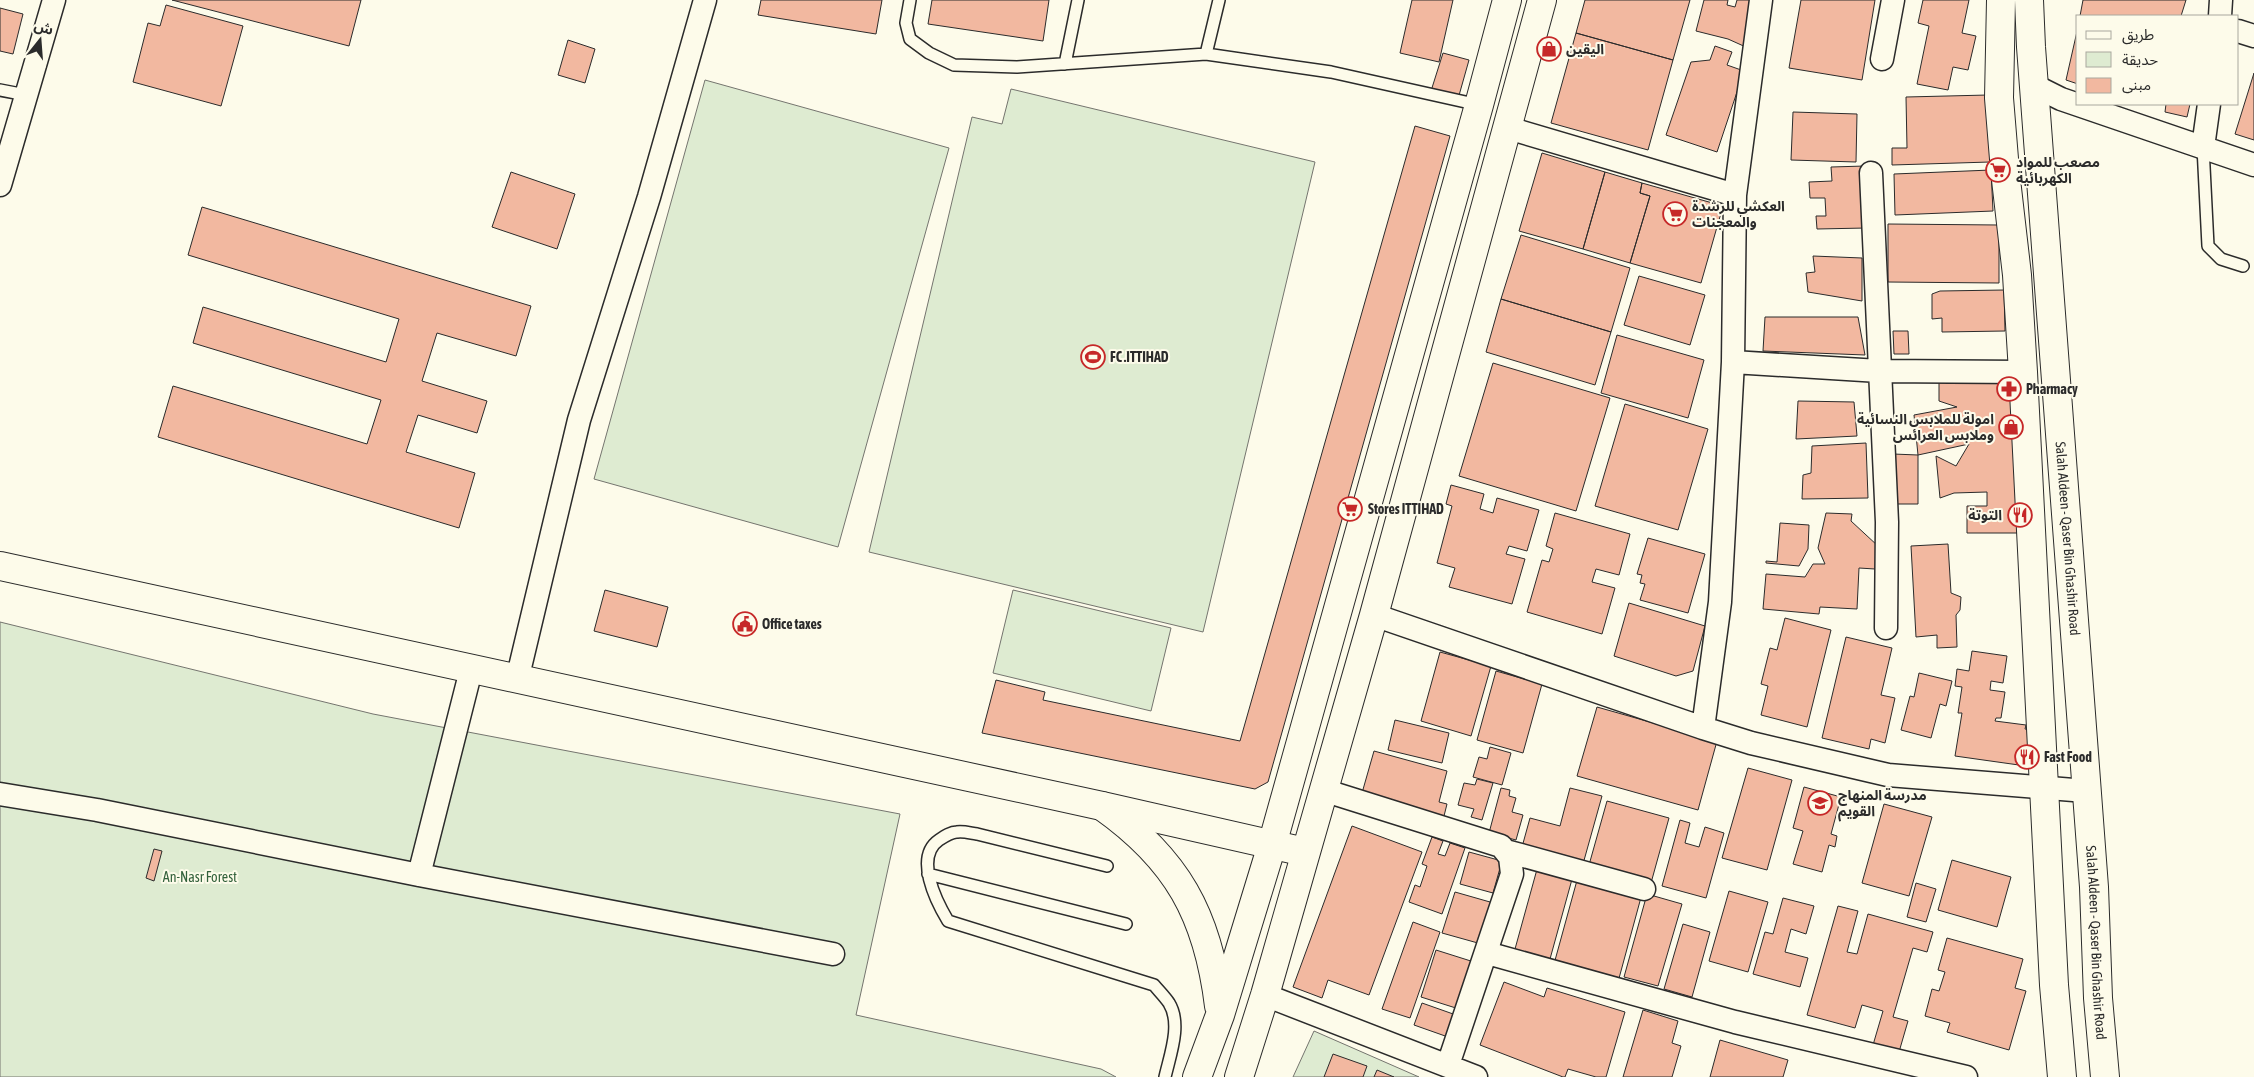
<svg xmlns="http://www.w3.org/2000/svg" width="2254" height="1077" viewBox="0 0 2254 1077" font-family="'Asap Condensed','Noto Sans Arabic',sans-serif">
<rect width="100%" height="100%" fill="#fdfbea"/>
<path fill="#deebd1" stroke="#74746e" d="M705,80L949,148L838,547L594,479Z
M1011,89L1315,162L1203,632L869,552L972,117L1002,124Z
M1013,590L1171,628L1151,711L993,673Z
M0,622L373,714L900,814L856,1015L1101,1069L1116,1077H0Z
M1314,1031L1419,1077H1293Z"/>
<path fill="#f2b8a0" stroke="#2b2b2b" d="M172,0H361L349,46Z
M761,0H882L876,34L758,15Z
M932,0H1049L1043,41L928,24Z
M1412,0H1453L1439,62L1400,53Z
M1585,0H1690L1673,60L1576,33Z
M1704,0H1728L1727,5L1735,7L1737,0H1758L1748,48L1728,39L1696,31Z
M1801,0H1875L1862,80L1789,68Z
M1923,0H1969L1962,33L1976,36L1968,70L1953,67L1948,90L1917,84L1929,26L1918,23Z
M2083,0H2186L2181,16H2080Z
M166,5L243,26L221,106L133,82L148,23L160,26Z
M0,8L23,14L13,54L0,51Z
M2078,27V84L2066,80Z
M1576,33L1673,60L1648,150L1551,123Z
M568,40L595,49L585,83L558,75Z
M1715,46L1732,52L1727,65L1744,71L1717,152L1666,135L1691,62L1710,60Z
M1443,53L1469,60L1458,99L1431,91Z
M2254,73V140L2235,134Z
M1988,95L1990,162L1892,165V148H1907L1906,97Z
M2166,104H2190L2187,117L2165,112Z
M1793,112L1857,114L1856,162L1791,160Z
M1415,126L1450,136L1268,782L1255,789L982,733L996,680L1045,692L1043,700L1240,741Z
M1542,153L1605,172L1583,249L1519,231Z
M1865,166L1866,228L1817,229L1816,216H1826L1825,198H1810L1809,182L1832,181L1831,167Z
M1991,170L1993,211L1895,215L1894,174Z
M511,172L575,194L557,249L492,227Z
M1605,172L1642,183L1640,193L1650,196L1630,263L1583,249Z
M1642,183L1723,206L1701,283L1630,263L1650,196L1640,193Z
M202,207L531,306L516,356L437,333L422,381L487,401L477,433L418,415L406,452L475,473L459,528L158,437L173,386L367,444L381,400L193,343L203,307L386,362L399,319L188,255Z
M1888,224L1999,225V283L1888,282Z
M1521,235L1630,268L1611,332L1501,299Z
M1813,256L1862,258V301L1808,292L1806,273L1815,272Z
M1639,276L1705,295L1690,345L1624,325Z
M2004,290L2005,331L1942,332V318L1932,319V294L1940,291Z
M1501,299L1611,332L1595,385L1486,352Z
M1765,317H1858L1865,355L1763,351Z
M1893,331H1908L1909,354H1894Z
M1617,335L1704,360L1688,418L1601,393Z
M1493,363L1610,398L1576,511L1459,476Z
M2014,376L2017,533H1967V506H1987V492L1954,493L1940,498L1936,456L1956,466L1969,444L1918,455L1914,415L1957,407L1939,401V377Z
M1798,401L1854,402L1857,436L1796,439Z
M1625,404L1708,429L1678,530L1595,506Z
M1866,443L1868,498L1802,499L1803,475L1811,473L1812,446Z
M1893,454L1918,455V504H1893Z
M1451,485L1484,494L1480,509L1493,513L1497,498L1539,510L1527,551L1509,546L1506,554L1525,559L1512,604L1449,587L1455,568L1437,563L1452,506L1446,504Z
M1555,513L1630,534L1619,575L1596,569L1592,582L1615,588L1602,634L1527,612L1542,560L1549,562L1553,549L1546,546Z
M1826,513L1852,514L1851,521L1892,559L1891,570L1859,568L1857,609L1820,607L1819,614L1763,609L1766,574L1805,577L1813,564H1825L1818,548Z
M1780,523L1809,525L1808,549L1799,566L1766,563V561L1777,562Z
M1648,538L1705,554L1688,613L1640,600L1645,584L1640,583L1642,575L1637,574Z
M1948,544L1951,593L1961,597L1960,610L1956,615L1957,647L1937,648V635L1916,637L1911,546Z
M605,590L668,607L657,647L594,631Z
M1629,603L1705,626L1693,671L1676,676L1614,656Z
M1785,618L1831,630L1807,727L1761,715L1768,686L1761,684L1770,648L1777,650Z
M1846,637L1892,648L1881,695L1895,698L1885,743L1871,739L1869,749L1822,738Z
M1972,651L2007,656L2003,683L1991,681L1990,690L2005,692L2001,718H1996L1995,721L2026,725L2025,729L2038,731L2033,767L1955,756L1962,713H1958L1962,687L1955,686L1957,669L1969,671Z
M1440,652L1491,666L1471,736L1421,721Z
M1496,671L1542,684L1523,753L1477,740Z
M1919,673L1952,681L1946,706L1940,704L1931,738L1901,730L1910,696L1914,697Z
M1597,707L1717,741L1698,810L1577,776Z
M1395,720L1449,733L1442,763L1388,750Z
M1490,747L1511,753L1502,785L1473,777L1479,757L1487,759Z
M1374,751L1447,771L1439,802L1447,804L1444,816L1362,793Z
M1748,768L1792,780L1767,870L1722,858Z
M1477,779L1493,783L1482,820L1471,817L1474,809L1458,805L1464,783L1475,785Z
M1804,787L1841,797L1831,834L1837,836L1835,847L1829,845L1822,872L1793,864L1803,831L1793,828Z
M1501,788L1510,790L1509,796L1516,798L1512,812L1523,815L1516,840L1489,833Z
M1570,788L1602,796L1583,864L1522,847L1530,818L1560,826Z
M1607,801L1669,818L1651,883L1589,865Z
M1884,804L1932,817L1909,896L1862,883Z
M1680,820L1690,823L1685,843L1699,847L1705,827L1724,833L1706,898L1662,886Z
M1352,826L1422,852L1369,995L1328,980L1322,998L1293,987Z
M1432,837L1443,841L1438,854L1445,856L1450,843L1465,848L1442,914L1409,902L1415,885L1420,887L1427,866L1422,864Z
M154,849L162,851L154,881L146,878Z
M1469,852L1502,861L1493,893L1460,884Z
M1952,860L2011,877L1997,927L1938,910Z
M1539,862L1574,872L1550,959L1515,949Z
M1579,873L1643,890L1618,982L1554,964Z
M1916,883L1936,889L1926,922L1907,917Z
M1729,891L1768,902L1748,972L1709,961Z
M1455,892L1497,904L1485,945L1442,933Z
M1647,894L1682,904L1658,986L1624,977Z
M1783,898L1814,906L1806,934L1791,929L1785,952L1808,958L1800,987L1753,974L1765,932L1773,934Z
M1838,906L1858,911L1847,952L1857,954L1868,914L1933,932L1927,952L1913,948L1893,1017L1908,1021L1899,1052L1873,1045L1883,1011L1862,1005L1855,1028L1807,1015Z
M1413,922L1440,932L1410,1018L1382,1009Z
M1683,924L1710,932L1692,997L1664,989Z
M1947,938L2023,959L2015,988L2026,991L2009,1050L1947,1032L1950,1023L1925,1016L1932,989L1939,991L1945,972L1938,970Z
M1436,950L1474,962L1459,1009L1421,997Z
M1504,982L1544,997L1547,988L1625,1012L1606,1077H1596L1568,1069L1565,1077H1563L1480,1045Z
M1422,1003L1456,1015L1448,1037L1414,1025Z
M1643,1010L1678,1021L1672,1043L1681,1046L1672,1077H1623Z
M1720,1040L1788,1060L1783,1077H1710Z
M1333,1054L1367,1066L1363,1077H1324Z
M1377,1070L1394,1077H1374Z"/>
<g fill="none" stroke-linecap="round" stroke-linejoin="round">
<g stroke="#2b2b2b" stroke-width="14">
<path id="lane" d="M910,0L906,23L910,39L929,53L954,65L1017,67L1206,54L1331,72L1479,105
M1206,54L1219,0
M1065,64L1078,0
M0,90L26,95
M2203,147L2208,246L2221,259L2243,266
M1107,866L977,834C970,833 963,831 957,832C951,832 945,836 939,840C914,857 936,901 948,921L1154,985C1159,991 1165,997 1169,1003C1182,1024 1170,1055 1165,1077
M928,874L1126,924"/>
</g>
<g stroke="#2b2b2b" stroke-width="25">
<path id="street" d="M2220,16L2221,0
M2238,31L2254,36
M1882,59L1893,0
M2035,86L2061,99L2254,165
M2203,147L2209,104
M1871,173L1887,522L1886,628
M0,185L54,0
M1735,195L1761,0
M1733,362L1879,371L2023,372
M1374,615L1703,728L1720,602L1733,362L1735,195L1508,128
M517,680L579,420L649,197L705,0
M1703,728L1751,743L1888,775L2086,791
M1323,790L1501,846L1510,857L1512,874L1448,1065
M0,794L97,810L419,875L833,954
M1506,851L1644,889
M419,875L471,670
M1487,953L1735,1022L1966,1077
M1265,995L1476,1077"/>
</g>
<g stroke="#2b2b2b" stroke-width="30">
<path id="secondary" d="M0,566L1102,806L1305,852"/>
</g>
<g stroke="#2b2b2b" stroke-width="30">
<path id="primary" d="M1102,806C1177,859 1208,915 1219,1006
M1197,1077L1220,1015L1272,845L1479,105L1507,0
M1239,1077L1265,995L1374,615L1542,0"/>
</g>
<g stroke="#2b2b2b" stroke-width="30">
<g id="highway">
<path d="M2001,0L1999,98L2005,171L2017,275L2023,372L2054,985L2062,1077"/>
<path id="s1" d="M2029,0L2031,47L2094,887L2098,998L2105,1077"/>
</g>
</g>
<use href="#lane" stroke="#fdfbea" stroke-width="11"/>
<use href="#street" stroke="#fdfbea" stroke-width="22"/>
<use href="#secondary" stroke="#fdfbea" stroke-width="28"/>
<use href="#primary" stroke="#fdfbea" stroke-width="28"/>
<use href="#highway" stroke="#fdfbea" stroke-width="28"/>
</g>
<defs>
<g id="shop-ring" transform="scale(1.25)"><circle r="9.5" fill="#fdfbea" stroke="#c62828" stroke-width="1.5"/><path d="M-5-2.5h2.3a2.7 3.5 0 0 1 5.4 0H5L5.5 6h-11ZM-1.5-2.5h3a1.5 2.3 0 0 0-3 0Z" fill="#c62828"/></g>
<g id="supermarket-ring" transform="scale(1.25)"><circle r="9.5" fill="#fdfbea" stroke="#c62828" stroke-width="1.5"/><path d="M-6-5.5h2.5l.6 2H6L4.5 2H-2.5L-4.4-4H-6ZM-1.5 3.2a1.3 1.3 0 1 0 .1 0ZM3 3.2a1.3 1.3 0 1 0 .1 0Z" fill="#c62828"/></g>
<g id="stadium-ring" transform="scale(1.25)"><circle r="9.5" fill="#fdfbea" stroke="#c62828" stroke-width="1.5"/><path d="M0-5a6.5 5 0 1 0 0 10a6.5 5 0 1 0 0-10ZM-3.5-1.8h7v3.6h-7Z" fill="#c62828"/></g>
<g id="pharmacy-ring" transform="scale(1.25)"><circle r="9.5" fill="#fdfbea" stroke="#c62828" stroke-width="1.5"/><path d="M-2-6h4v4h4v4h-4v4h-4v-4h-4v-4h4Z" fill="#c62828"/></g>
<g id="restaurant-ring" transform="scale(1.25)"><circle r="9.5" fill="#fdfbea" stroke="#c62828" stroke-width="1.5"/><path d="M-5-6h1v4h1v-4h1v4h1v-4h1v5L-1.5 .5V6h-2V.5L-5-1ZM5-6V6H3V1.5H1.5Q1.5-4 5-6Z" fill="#c62828"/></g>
<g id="civic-ring" transform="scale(1.25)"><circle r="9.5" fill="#fdfbea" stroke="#c62828" stroke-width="1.5"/><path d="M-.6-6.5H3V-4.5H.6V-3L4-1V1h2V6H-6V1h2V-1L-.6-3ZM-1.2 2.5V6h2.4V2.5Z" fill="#c62828"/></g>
<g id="school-ring" transform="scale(1.25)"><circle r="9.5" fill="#fdfbea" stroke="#c62828" stroke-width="1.5"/><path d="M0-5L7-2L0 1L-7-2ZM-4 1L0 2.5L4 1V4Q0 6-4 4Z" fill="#c62828"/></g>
</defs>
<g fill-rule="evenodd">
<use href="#shop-ring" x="1549" y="49"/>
<use href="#supermarket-ring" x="1998" y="170"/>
<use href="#supermarket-ring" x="1675" y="214"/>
<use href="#stadium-ring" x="1093" y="357"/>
<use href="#pharmacy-ring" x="2009" y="389"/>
<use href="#shop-ring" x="2011" y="427"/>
<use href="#supermarket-ring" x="1350" y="509"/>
<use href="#restaurant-ring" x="2020" y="515"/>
<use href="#civic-ring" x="745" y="624"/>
<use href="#restaurant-ring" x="2027" y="757"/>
<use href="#school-ring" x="1820" y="803"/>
</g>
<g text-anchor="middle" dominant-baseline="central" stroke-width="4" stroke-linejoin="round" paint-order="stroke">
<g font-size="14" font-weight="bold" fill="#2b2b2b" stroke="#fdfbea" text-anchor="start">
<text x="1566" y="49">اليقين</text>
<text x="2016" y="162">مصعب للمواد<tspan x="2016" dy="16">الكهربائية</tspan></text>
<text x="1692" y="206">العكشي للرشدة<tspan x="1692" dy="16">والمعجنات</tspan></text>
<text x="1110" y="357">FC .ITTIHAD</text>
<text x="2026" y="389">Pharmacy</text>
<text x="1994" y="419" text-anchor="end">امولة للملابس النسائية<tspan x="1994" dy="16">وملابس العرائس</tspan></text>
<text x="1368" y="509">Stores ITTIHAD</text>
<text x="2002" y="515" text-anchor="end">التوتة</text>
<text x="762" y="624">Office taxes</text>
<text x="2044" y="757">Fast Food</text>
<text x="1838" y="795">مدرسة المنهاج<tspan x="1838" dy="16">القويم</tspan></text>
</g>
<g font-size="14" fill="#2b2b2b" stroke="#fdfbea">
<text stroke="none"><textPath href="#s1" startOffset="540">Salah Aldeen - Qaser Bin Ghashir Road</textPath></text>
<text stroke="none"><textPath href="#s1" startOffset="945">Salah Aldeen - Qaser Bin Ghashir Road</textPath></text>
</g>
<g font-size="14" fill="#34623c" stroke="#fdfbea">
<text x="200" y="877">An-Nasr Forest</text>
</g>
</g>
<rect x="2076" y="15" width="162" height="90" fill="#fdfbea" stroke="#a9a89e"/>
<rect x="2086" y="31" width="25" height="8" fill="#fdfbea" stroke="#a9a89e"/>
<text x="2122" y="40" font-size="15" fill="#2b2b2b">طريق</text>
<rect x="2086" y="52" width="25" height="15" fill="#deebd1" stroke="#a9a89e"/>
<text x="2122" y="65" font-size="15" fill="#2b2b2b">حديقة</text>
<rect x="2086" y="78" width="25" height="15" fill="#f2b8a0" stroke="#a9a89e"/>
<text x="2122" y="90" font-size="15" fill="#2b2b2b">مبنى</text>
<g transform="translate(40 40) rotate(17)" stroke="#fdfbea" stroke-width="4" paint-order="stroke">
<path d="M0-4L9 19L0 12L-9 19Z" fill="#2b2b2b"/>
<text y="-8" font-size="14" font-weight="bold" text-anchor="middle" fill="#2b2b2b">ش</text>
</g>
</svg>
